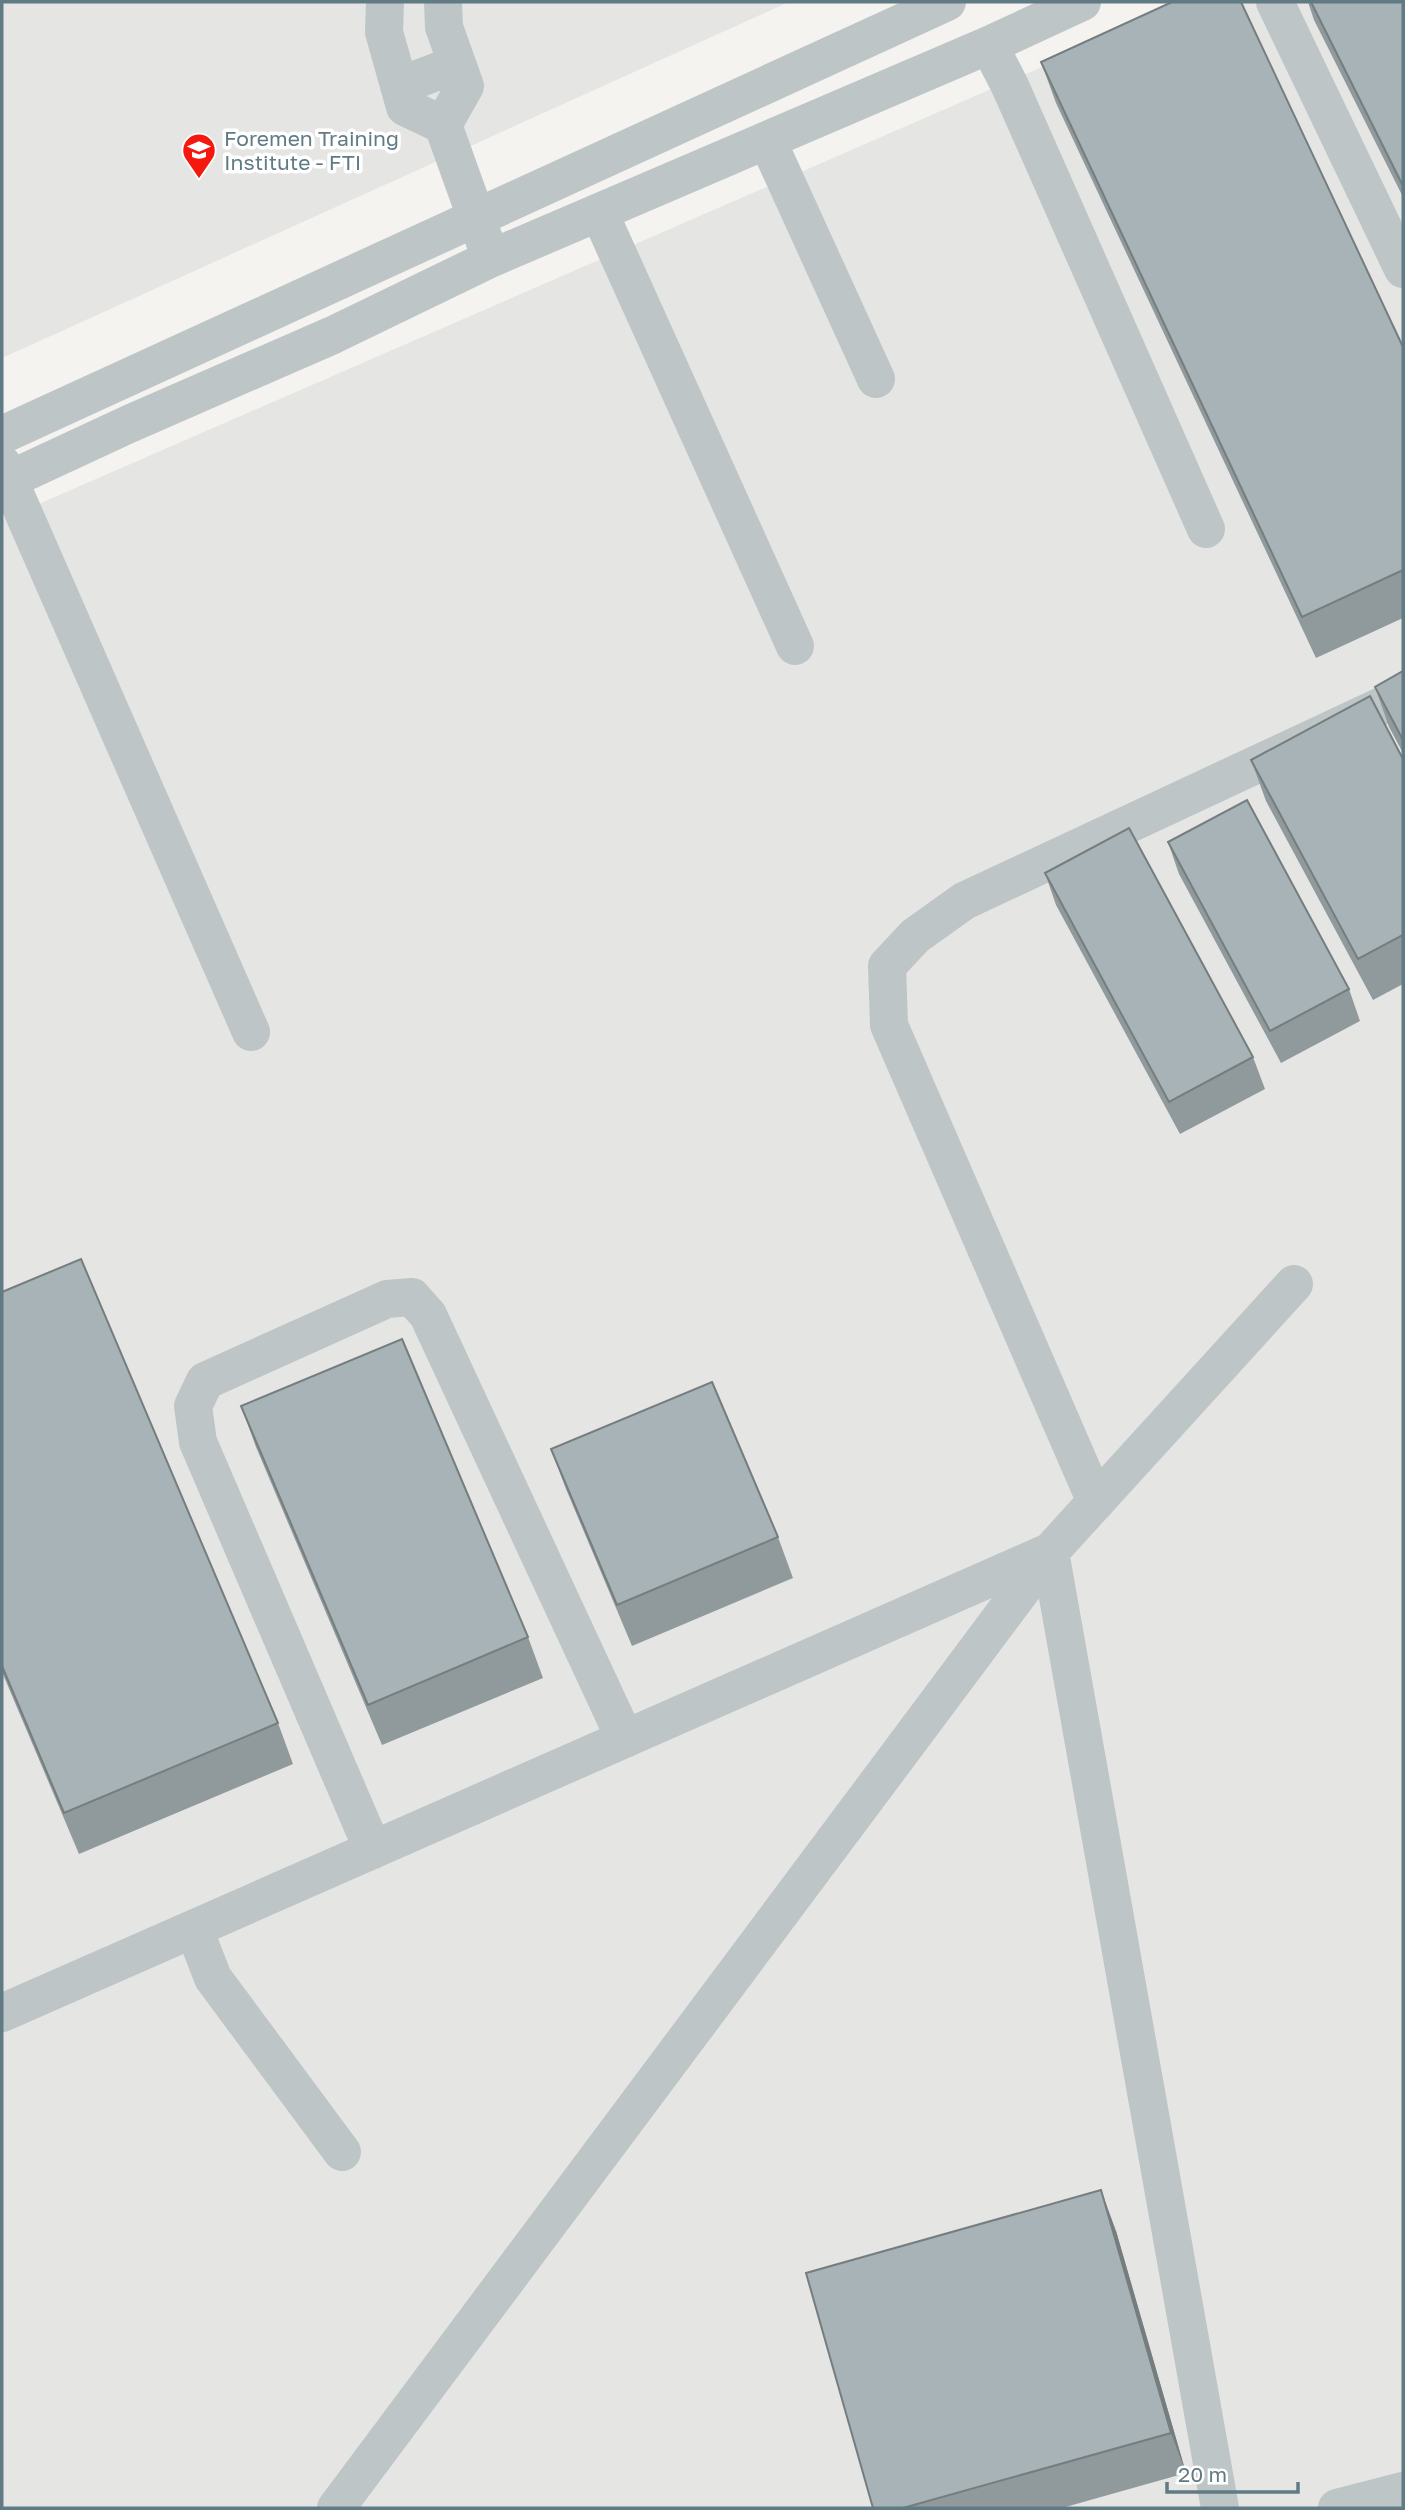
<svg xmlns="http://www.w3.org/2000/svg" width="1405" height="2510" viewBox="0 0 1405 2510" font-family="'Golos Text',sans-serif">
<rect width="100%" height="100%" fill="#f4f3ef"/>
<path fill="#e5e5e3" d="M2,2H789L2,358Z
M1191,2H1403V2508H2V520Z"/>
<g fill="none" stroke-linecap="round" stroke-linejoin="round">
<path stroke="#bec5c7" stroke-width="38" d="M385,2L384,32L405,107L443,125L485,242
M443,2L444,27L465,86L443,125
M1275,2L1403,269
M989,45L1010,86L1206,529
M399,86L457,64
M767,140L876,379
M599,212L795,646
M2,435L947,2
M2,464L251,1032
M2,483L129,424L333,335L492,258L989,45L1082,2
M1096,1502L889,1025L887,966L915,936L964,901L1403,696
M1050,1552L1220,2508
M373,1850L198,1442L193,1406L205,1381L387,1299L412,1297L428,1315L625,1739
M194,1929L213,1978L342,2152
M2,2013L1047,1553
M336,2508L1050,1552L1294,1284
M1337,2508L1403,2491"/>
</g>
<path fill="#909a9d" d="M1308,2H1403V197L1314,20Z
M1041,62L1403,347V618L1316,658L1056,103Z
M1403,671V753L1389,727L1375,687Z
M1403,759V984L1373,1000L1266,801L1251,760Z
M1168,842L1349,989L1360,1021L1281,1063L1179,874Z
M1045,873L1253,1057L1265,1089L1180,1134L1056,905Z
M2,1292L278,1723L293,1764L79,1854L2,1672Z
M241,1406L528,1637L543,1678L382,1745L256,1447Z
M551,1449L778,1537L793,1578L632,1646L566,1489Z
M1116,2231L1186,2473L1062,2508H873Z"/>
<path fill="#757d7f" d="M1101,2190L1116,2231L1186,2473L1171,2433Z"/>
<path fill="#a7b3b6" stroke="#757d7f" stroke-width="2" d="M1172,2H1241L1403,347V570L1302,617L1041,62Z
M1311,2H1403V186Z
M1403,671V740L1375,687Z
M1370,696L1403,759V935L1358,959L1251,760Z
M1247,800L1349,989L1270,1031L1168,842Z
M1129,828L1253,1057L1169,1102L1045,873Z
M81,1259L278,1723L64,1813L2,1666V1292Z
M402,1339L528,1637L368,1705L241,1406Z
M712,1382L778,1537L617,1605L551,1449Z
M1101,2190L1171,2433L903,2508H873L806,2273Z"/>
<defs>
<g id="university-pin" transform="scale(1.75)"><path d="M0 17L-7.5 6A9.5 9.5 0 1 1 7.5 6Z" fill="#f5180f" stroke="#fff"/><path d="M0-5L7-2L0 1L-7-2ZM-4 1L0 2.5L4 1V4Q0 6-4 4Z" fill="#fff"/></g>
</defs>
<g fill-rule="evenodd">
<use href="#university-pin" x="199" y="150"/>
</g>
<g text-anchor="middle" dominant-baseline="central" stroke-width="7" stroke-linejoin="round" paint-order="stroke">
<g font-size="21" fill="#607b84" stroke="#fff" text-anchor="start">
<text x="224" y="138">Foremen Training<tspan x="224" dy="24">Institute - FTI</tspan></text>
</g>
</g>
<rect width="1405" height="2510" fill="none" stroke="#607b84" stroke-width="7"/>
<path d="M1167 2482v10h131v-10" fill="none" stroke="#607b84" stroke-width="3.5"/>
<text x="1178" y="2482" font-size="21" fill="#607b84" stroke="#ffffff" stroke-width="5" paint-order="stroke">20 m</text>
</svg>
